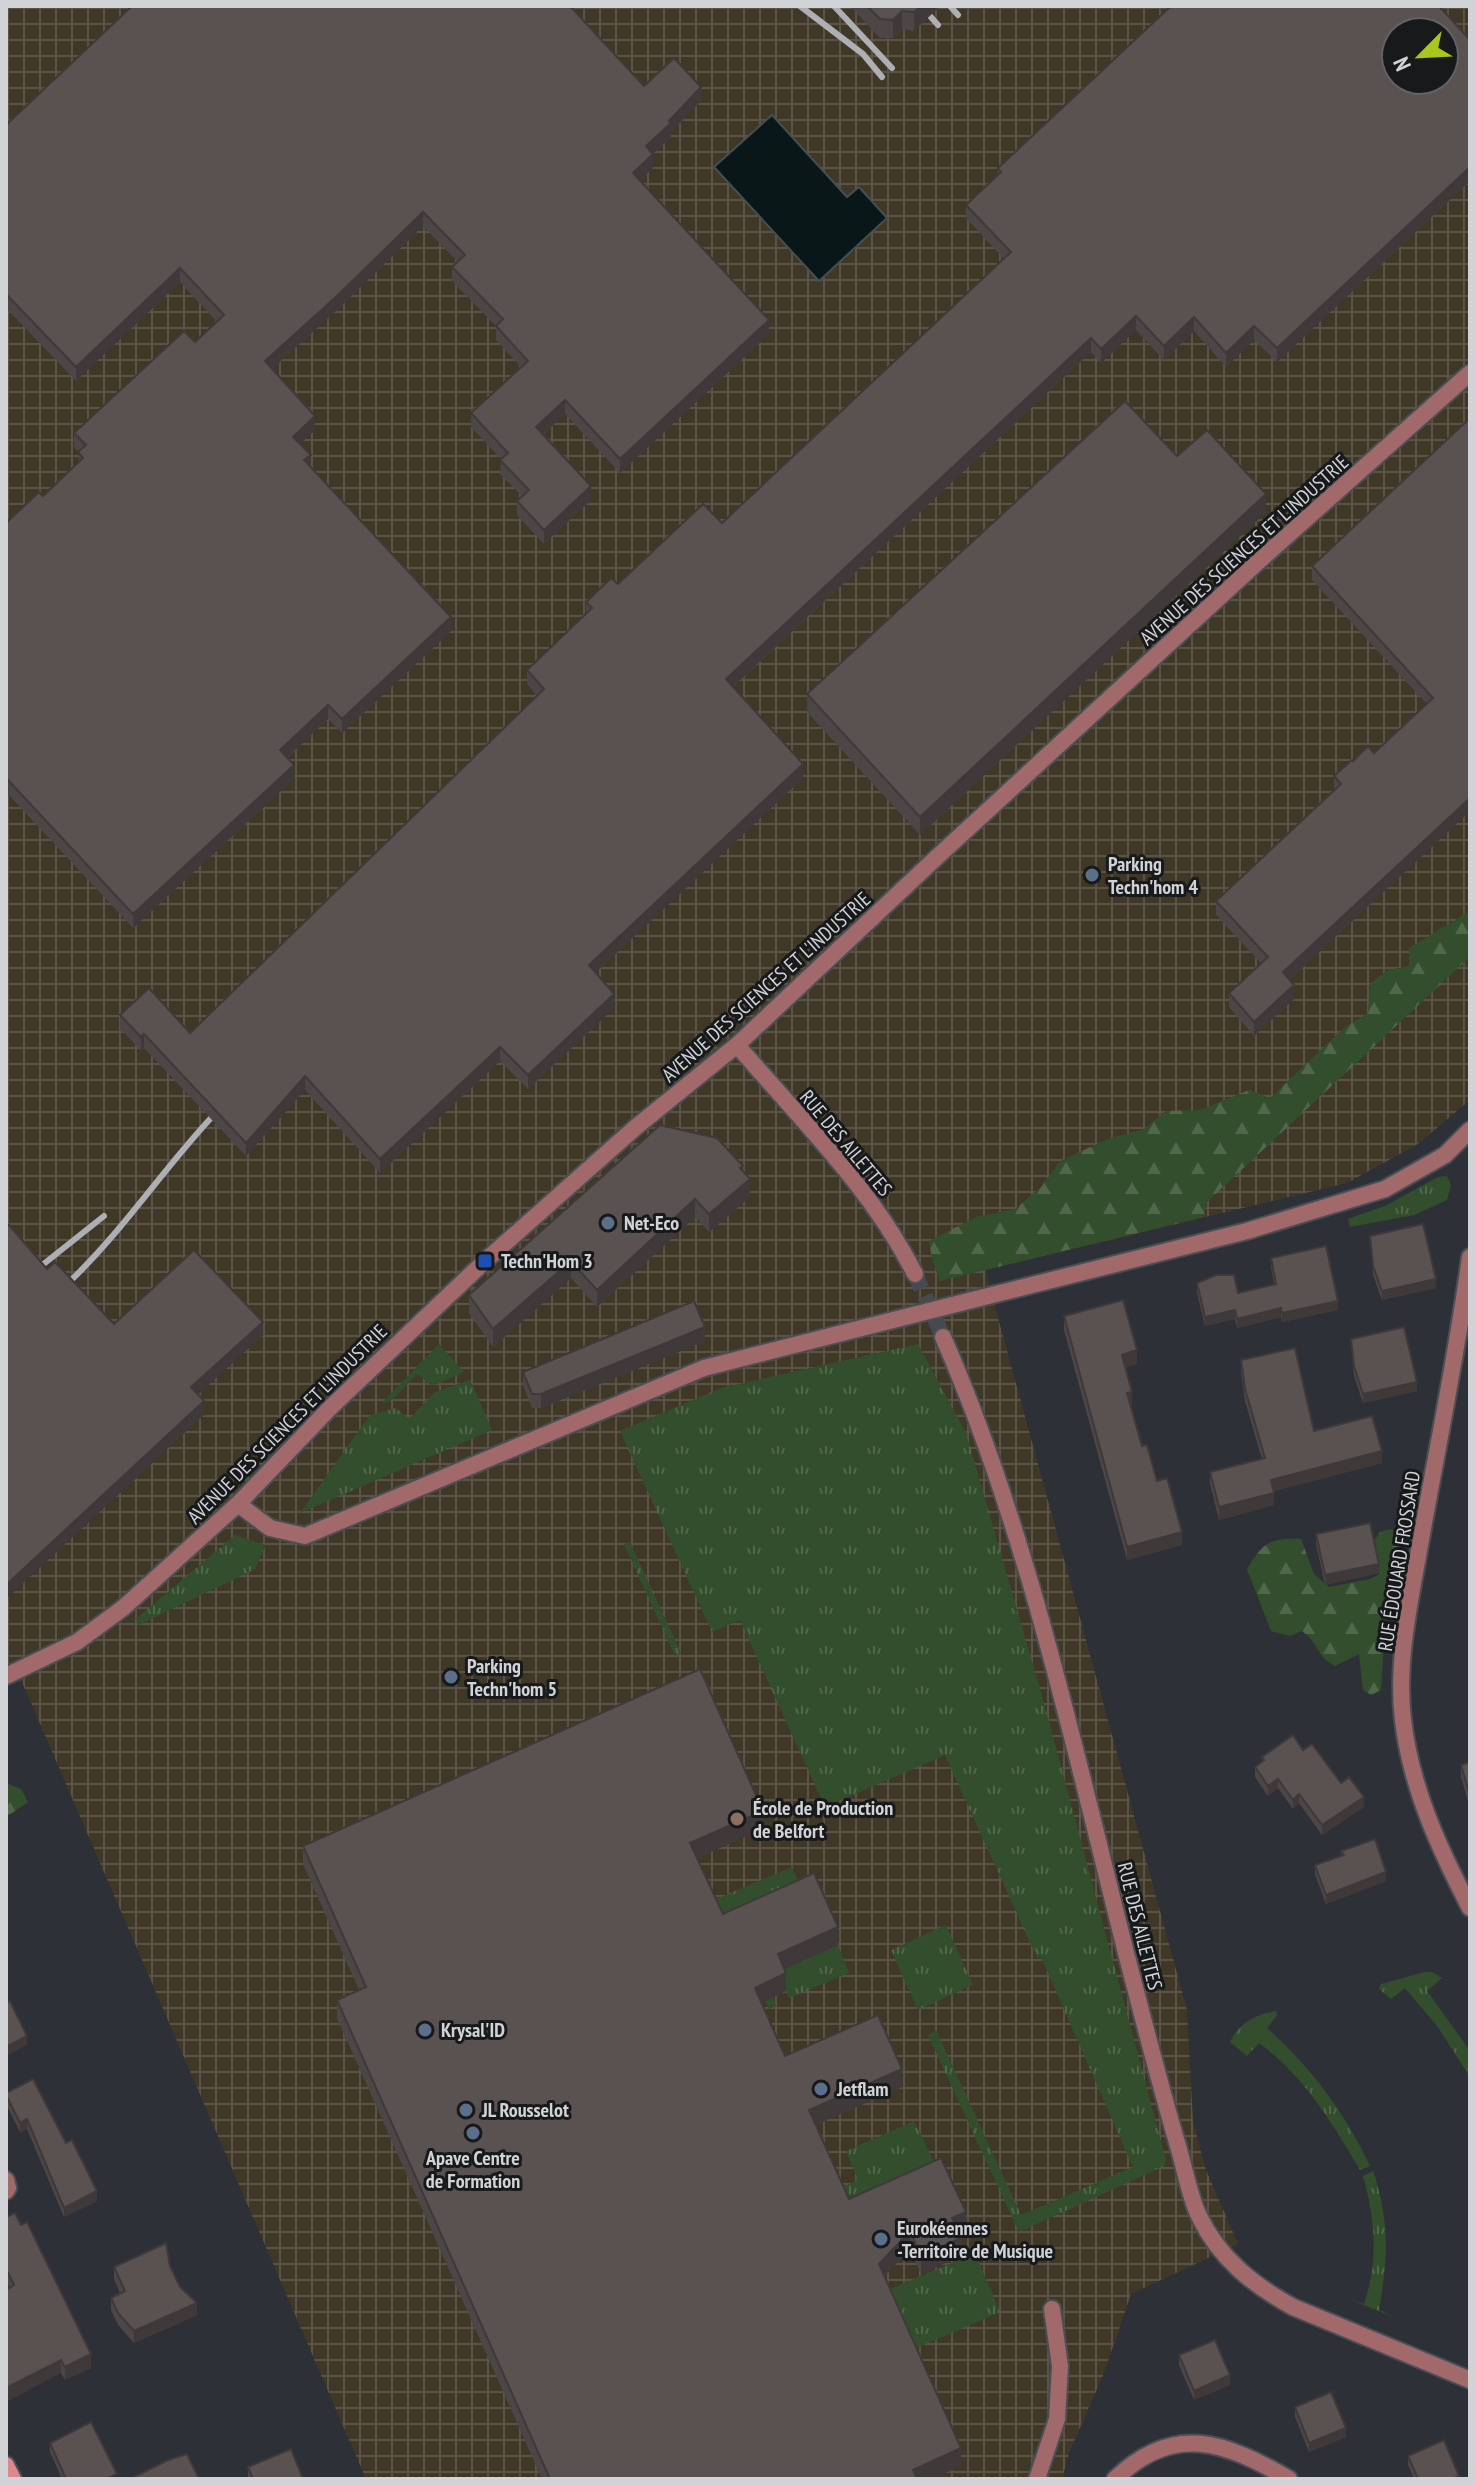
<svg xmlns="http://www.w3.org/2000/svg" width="1476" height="2485" viewBox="0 0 1476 2485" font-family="'PT Sans Narrow',sans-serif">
<defs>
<pattern id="industrial-grid" width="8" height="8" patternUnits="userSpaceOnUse" patternTransform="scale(2)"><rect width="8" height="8" fill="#403827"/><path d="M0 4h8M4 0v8" fill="none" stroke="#5b5446"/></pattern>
<pattern id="grass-tufts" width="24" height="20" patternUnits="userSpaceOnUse" patternTransform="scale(2)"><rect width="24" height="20" fill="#334e2c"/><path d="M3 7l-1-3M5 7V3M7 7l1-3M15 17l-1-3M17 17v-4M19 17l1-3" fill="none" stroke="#50674a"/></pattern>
<pattern id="forest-firs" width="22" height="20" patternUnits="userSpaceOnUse" patternTransform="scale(2)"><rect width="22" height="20" fill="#334e2c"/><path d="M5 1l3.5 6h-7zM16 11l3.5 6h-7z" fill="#50674a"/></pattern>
</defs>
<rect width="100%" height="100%" fill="#2d3137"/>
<path fill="url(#industrial-grid)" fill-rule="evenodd" d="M6,6H1470V1100L1418,1144L1347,1183L985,1270L1187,2010L1193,2122L1206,2170L1238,2244L1131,2294L1104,2373L1069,2453L1062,2479H366L22,1682H6ZM1396,32H1444V80H1396Z"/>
<path fill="url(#grass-tufts)" d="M1447,1176L1451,1185L1447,1200L1414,1215L1350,1227L1348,1219L1385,1206L1438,1177Z
M439,1344L464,1372L432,1386L417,1374L392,1400L381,1404Z
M918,1344L966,1433L1044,1703L1166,2160L1164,2166L1019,2232L928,2035L936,2030L1021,2215L1133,2167L1041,1957L1037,1958L945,1755L825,1807L740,1620L712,1632L620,1431L721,1388Z
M470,1380L492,1430L300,1513L370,1415L396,1408L409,1419L435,1392Z
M235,1535L266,1545L255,1569L139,1625L136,1619Z
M630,1542L681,1653L675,1656L624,1544Z
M792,1867L804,1895L723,1932L709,1902Z
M946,1925L973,1985L918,2010L891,1950Z
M838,1945L849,1973L789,1998L783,1984L770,1990L776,2006L769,2009L756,1982Z
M1425,1972H1432L1442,1978L1427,1991L1470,2051V2077L1438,2027L1405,1988L1391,1999L1379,1989L1381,1984Z
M1276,2011L1277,2015L1267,2028C1312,2069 1344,2111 1370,2166L1360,2170C1332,2123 1304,2076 1259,2043L1247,2056L1230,2042C1239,2023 1256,2014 1276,2011Z
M914,2121L941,2176L849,2217L837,2189L858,2180L846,2151Z
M1373,2171C1390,2222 1388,2258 1379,2310L1397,2318L1346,2298L1364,2304C1379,2261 1375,2219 1363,2176Z
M975,2253L1000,2312L914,2349L888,2290Z"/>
<path fill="url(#forest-firs)" d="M1470,911V957L1206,1203L1204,1217L940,1281L932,1259L929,1241L976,1217L1015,1209L1042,1186L1060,1161L1108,1139L1144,1129L1166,1111L1200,1110L1249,1090L1270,1098L1345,1027L1368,1013L1370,984L1387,970L1409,966V948Z
M1391,1529L1399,1533L1401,1545L1385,1626L1381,1690L1371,1695L1363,1690L1359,1654L1335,1666C1314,1654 1320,1644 1302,1631L1290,1636L1271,1631L1247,1569C1262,1543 1271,1537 1301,1539L1314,1574L1329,1587L1370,1579L1380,1574L1374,1541L1380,1532Z
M6,1780L8,1784L21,1789L28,1802L6,1817Z"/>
<path fill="#091719" stroke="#454f52" stroke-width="2" d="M772,115L847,197L859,187L887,218L819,281L714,167Z"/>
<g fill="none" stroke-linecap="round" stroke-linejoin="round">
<path stroke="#46494f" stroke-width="16" stroke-dasharray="16 8" stroke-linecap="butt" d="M915,1274L943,1337"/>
<g stroke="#4b4e54" stroke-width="20">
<path id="minor" d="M737,1045C800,1119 871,1187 915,1274
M1470,1257C1457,1354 1437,1449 1420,1545C1410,1602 1396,1662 1403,1720C1411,1788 1439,1848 1470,1908
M996,1294L1247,1231L1385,1189L1445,1155L1470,1130
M943,1337C1028,1531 1074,1748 1126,1953C1143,2018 1159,2082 1178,2146C1185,2169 1189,2195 1199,2216C1219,2258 1253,2285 1293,2307L1470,2380
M238,1504L270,1528L305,1536L704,1368
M6,2180L8,2188L6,2191
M1037,2479L1057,2419L1060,2366L1052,2309
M1115,2479C1174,2422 1225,2442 1289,2479"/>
</g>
<g stroke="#4b4e54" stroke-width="20">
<path id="tertiary" d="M6,1676L77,1642L123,1608L238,1504L331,1407L485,1261L636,1127L737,1045L937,857L1260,560L1470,373"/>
</g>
<g stroke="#4b4e54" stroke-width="20">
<path id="secondary" d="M6,2465L13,2479"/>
</g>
<use href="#minor" stroke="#a1696a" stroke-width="16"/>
<use href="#tertiary" stroke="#a1696a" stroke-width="16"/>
<use href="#secondary" stroke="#df878a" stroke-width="16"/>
<path stroke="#adafb4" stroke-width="6" d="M800,6L863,54L882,77
M834,6L892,68
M950,6L958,15
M930,16L938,25
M36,1270L104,1216
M65,1286C119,1236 160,1173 211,1118"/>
<g stroke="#4b4e54" stroke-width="20" stroke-linecap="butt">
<path id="minor-bridge" d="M704,1368L996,1294"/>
</g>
<use href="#minor-bridge" stroke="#a1696a" stroke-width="16"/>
</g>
<path fill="#4d4646" d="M850,6H940L914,31L902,29L893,38H880Z
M1470,40V181L1277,362L1254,340L1226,367L1194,331L1164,360L1136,330L1101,363L1091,352L733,687L803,778L595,973L614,1008L528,1089L500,1061L380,1173L305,1090L246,1156L144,1048L141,1051L120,1028V1015L190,1033L537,696L527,684V670L586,614V602L722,523L1004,259L966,218V205L998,175V168Z
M644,86L701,101L671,132V137L653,154V168L640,181L769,334L620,473L565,414L543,435L591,500L544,544L517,515V501L522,496L500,474L501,459L471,427V413L521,367L496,340V326L452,281V267L458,262L423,226L338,309L272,369L315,430L300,444L311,467L451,631L342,733L328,719L287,758L294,779L133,928L6,792V523L43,496L78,463L79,452L74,447V433L195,342L217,322L180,282L76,381L6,308V125Z
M1470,418V811L1289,980L1294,999L1254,1036L1229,1007V993L1261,963L1216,915V901L1334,790V776L1353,761L1374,753L1427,704L1312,580V566Z
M1177,456L1266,512L920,835L807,712V694Z
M743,1171L750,1197L709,1232L695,1217L597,1307L571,1278L493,1347L469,1313V1295Z
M1370,1236L1436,1288L1382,1300L1373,1275Z
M1271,1258L1338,1310L1282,1322L1281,1317L1237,1328L1235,1319L1205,1326L1197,1293V1283L1238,1293L1274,1284L1271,1267Z
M1064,1316L1137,1364L1126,1367L1132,1405H1131L1142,1446L1157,1481L1182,1545L1127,1560L1064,1330Z
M1351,1339L1417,1391L1363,1403L1354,1376Z
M705,1341L541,1408H532L523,1385V1372Z
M1241,1360L1314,1431L1382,1463L1274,1491V1505L1219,1520L1210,1484V1472L1262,1459L1245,1401L1241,1372Z
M1316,1534L1379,1573L1325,1585L1316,1544Z
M1303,1750L1341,1783L1364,1807L1322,1835L1299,1803L1293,1809L1278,1788L1268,1796L1255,1777V1767L1262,1762V1757Z
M1470,1762V1808L1461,1777V1765Z
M763,1829L697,1858L723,1914L838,1945L784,1969L786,1991L762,2002L785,2056L902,2087L816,2125L849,2199L966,2230L959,2233L961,2256L921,2274L910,2249L884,2276L961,2466L932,2479H542L337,2018V2000L359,1990L303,1864V1846Z
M1341,1851L1386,1881L1326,1904L1315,1874V1865L1341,1856Z
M6,2093L97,2201L64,2217L27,2129L20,2132L6,2104Z
M6,2217L91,2368L65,2380L6,2282Z
M170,2266L180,2287L197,2315L134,2343L118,2325L111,2310V2298L120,2293L114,2279V2267Z
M1179,2355L1230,2385L1194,2400L1179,2365Z
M1295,2407L1346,2437L1309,2452L1295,2417Z
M50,2443L117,2479H62L50,2452Z
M1408,2456L1459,2479H1414L1408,2465Z
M248,2467L303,2479H248Z"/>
<path fill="#3f3939" d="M921,6H940L914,31V12Z
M902,11V29L893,38V20Z
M701,87V101L671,132V137L646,160V146Z
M653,154V168L633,187V173Z
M1470,167V181L1277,362V348Z
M423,212V226L338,309L265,375V361Z
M180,268V282L76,381V367Z
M1136,316V330L1101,363V349Z
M1194,317V331L1164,360V346Z
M769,320V334L620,473V459Z
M1254,326V340L1226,367V353Z
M1091,338V352L726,693V679Z
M565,400V414L536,441V427Z
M315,416V430L293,451V437Z
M311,455V469L304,460Z
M591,486V500L544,544V530Z
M1266,494V512L920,835V817Z
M451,617V631L342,733V719Z
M328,705V719L280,764V750Z
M803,764V778L589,979V965Z
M294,765V779L133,928V914Z
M1470,798V811L1283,986V972Z
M1294,985V999L1254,1036V1022Z
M614,994V1008L528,1089V1075Z
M144,1034V1048L141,1051V1037Z
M500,1047V1061L380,1173V1159Z
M305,1076V1090L246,1156V1143Z
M750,1179V1197L709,1232V1214Z
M695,1199V1217L597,1307V1290Z
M571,1261V1278L493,1347V1329Z
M1436,1279V1288L1382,1300V1291Z
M1338,1301V1310L1282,1322V1313Z
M1281,1308V1317L1237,1328V1319Z
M1235,1310V1319L1205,1326V1317Z
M263,1322V1335L191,1401V1387Z
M705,1327V1341L541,1408V1394Z
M1137,1350V1364L1122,1368V1355Z
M1417,1382V1391L1363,1403V1394Z
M1132,1392V1405L1127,1406V1393Z
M204,1401V1415L6,1599V1585Z
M1382,1451V1463L1271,1492V1480Z
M1274,1493V1505L1219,1520V1507Z
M1182,1532V1545L1127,1560V1547Z
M1379,1564V1573L1325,1585V1575Z
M1278,1779V1788L1268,1796V1786Z
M1299,1794V1803L1293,1809V1800Z
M1364,1797V1807L1322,1835V1825Z
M763,1811V1829L690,1861V1843Z
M1386,1872V1881L1326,1904V1895Z
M838,1927V1945L778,1972V1954Z
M786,1973V1991L755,2006V1988Z
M27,2036V2045L6,2056V2047Z
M902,2069V2087L809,2128V2110Z
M27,2119V2129L20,2132V2123Z
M97,2191V2201L64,2217V2208Z
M966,2212V2230L952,2236V2218Z
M910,2231V2249L879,2282V2264Z
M961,2238V2256L921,2274V2256Z
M197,2303V2315L134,2343V2331Z
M91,2354V2368L65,2380V2367Z
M61,2360V2373L6,2402V2388Z
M1230,2375V2385L1194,2400V2391Z
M1346,2428V2437L1309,2452V2443Z
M961,2448V2466L932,2479H913V2470Z"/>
<path fill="#5a5151" stroke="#3f3939" stroke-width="2" fill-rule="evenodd" d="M132,6H570L644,86L674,58L701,87L669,121L671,123L646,146L653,154L633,173L769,320L620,459L565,400L536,427L591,486L544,530L517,501L529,490L500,460L508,453L471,413L528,361L496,326L503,319L452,267L465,255L423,212L338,295L265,361L315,416L293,437L311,455L304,460L451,617L342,719L328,705L280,750L294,765L133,914L6,778V523L39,492L43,496L83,458L78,452L86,445L74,433L184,331L195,342L224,315L180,268L76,367L6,294V125Z
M867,6H921L914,12L902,11L893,20L880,19Z
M1171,6H1439L1470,40V167L1277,348L1254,326L1226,353L1194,317L1164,346L1136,316L1101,349L1091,338L726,679L803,764L589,965L614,994L528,1075L500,1047L380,1159L305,1076L246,1143L144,1034L141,1037L120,1015L149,988L190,1033L544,689L527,670L592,608L586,602L611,578L618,584L703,504L722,523L1011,252L966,205L1001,172L998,168ZM1396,32H1444V80H1396Z
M1125,401L1177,456L1207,430L1266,494L920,817L807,694Z
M1470,418V798L1283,972L1294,985L1254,1022L1229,993L1268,957L1216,901L1341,784L1334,776L1352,760L1353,761L1368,746L1374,753L1433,698L1312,566Z
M660,1125L717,1138L743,1166L740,1168L750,1179L709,1214L695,1199L597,1290L571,1261L493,1329L469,1295Z
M1423,1224L1436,1279L1382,1291L1373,1266L1370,1236Z
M9,1225L47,1269L55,1262L114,1324L194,1250L263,1322L191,1387L204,1401L6,1585V1226Z
M1326,1246L1338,1301L1282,1313L1281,1308L1237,1319L1235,1310L1205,1317L1197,1283L1216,1275H1234L1238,1293L1276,1284L1271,1258Z
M1123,1300L1137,1350L1122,1355L1132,1392L1127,1393L1142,1446L1147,1445L1157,1481L1167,1478L1182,1532L1127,1547L1064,1316Z
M694,1301L705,1327L541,1394H532L523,1372Z
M1404,1327L1417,1382L1363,1394L1354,1366L1351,1339Z
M1295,1348L1314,1431L1372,1416L1382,1451L1271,1480L1274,1493L1219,1507L1210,1472L1265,1458L1245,1389L1241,1360Z
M1370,1523L1379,1564L1325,1575L1316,1534Z
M700,1669L763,1811L690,1843L723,1914L814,1873L838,1927L778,1954L786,1973L755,1988L785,2056L878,2015L902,2069L809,2110L849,2199L941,2158L966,2212L952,2218L961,2238L921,2256L910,2231L879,2264L961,2448L913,2470L917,2479H550L337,2000L366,1987L303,1846Z
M1293,1735L1303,1750L1312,1744L1341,1783L1349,1777L1364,1797L1322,1825L1299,1794L1293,1800L1278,1779L1268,1786L1255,1767L1264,1760L1262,1757Z
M1470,1762V1796L1461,1765Z
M1375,1839L1386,1872L1326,1895L1315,1865L1344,1855L1341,1851Z
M10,2001L27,2036L6,2047V2003Z
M33,2079L66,2143L72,2140L97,2191L64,2208L27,2119L20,2123L6,2095V2093Z
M15,2213L21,2225L27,2222L91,2354L65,2367L61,2360L6,2388V2290L14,2285L6,2269V2217Z
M166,2243L170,2266L180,2287L197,2303L134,2331L118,2313L111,2298L125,2291L114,2267Z
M1215,2340L1230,2375L1194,2391L1179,2355Z
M1331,2392L1346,2428L1309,2443L1295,2407Z
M91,2422L117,2474L106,2479H66L50,2443Z
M1444,2440L1459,2476L1452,2479H1418L1408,2456Z
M291,2449L303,2479H253L248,2467Z
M187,2454L199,2479H130L168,2460Z"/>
<g fill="#5c6f8a" stroke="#17191b" stroke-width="3">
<circle cx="1092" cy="875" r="8"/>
<circle cx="608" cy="1223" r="8"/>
<circle cx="451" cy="1677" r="8"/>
<circle cx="425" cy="2030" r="8"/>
<circle cx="821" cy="2089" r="8"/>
<circle cx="466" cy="2110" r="8"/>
<circle cx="473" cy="2133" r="8"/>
<circle cx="881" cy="2239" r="8"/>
</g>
<rect fill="#1a4fb4" stroke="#17191b" stroke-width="3" x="477" y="1253" width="16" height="16" rx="4"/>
<circle fill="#8d6e63" stroke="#17191b" stroke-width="3" cx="737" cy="1819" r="8"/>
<g text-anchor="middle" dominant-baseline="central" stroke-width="6" stroke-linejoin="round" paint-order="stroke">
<g font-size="20" fill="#d1d3d7" stroke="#17191b">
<text transform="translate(1244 550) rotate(-42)">AVENUE DES SCIENCES ET L'INDUSTRIE</text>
<text transform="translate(766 987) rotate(-42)">AVENUE DES SCIENCES ET L'INDUSTRIE</text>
<text transform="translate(846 1143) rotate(50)">RUE DES AILETTES</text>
<text transform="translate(287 1424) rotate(-45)">AVENUE DES SCIENCES ET L'INDUSTRIE</text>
<text transform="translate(1399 1561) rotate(-81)">RUE ÉDOUARD FROSSARD</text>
<text transform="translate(1140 1926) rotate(76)">RUE DES AILETTES</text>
</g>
<g font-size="20" font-weight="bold" fill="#d1d3d7" stroke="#17191b" text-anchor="start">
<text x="1108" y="864">Parking<tspan x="1108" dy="23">Techn'hom 4</tspan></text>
<text x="624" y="1223">Net-Eco</text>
<text x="501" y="1261">Techn'Hom 3</text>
<text x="467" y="1666">Parking<tspan x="467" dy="23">Techn'hom 5</tspan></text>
<text x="753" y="1808">École de Production<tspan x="753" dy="23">de Belfort</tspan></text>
<text x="441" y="2030">Krysal'ID</text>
<text x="837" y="2089">Jetflam</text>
<text x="482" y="2110">JL Rousselot</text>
<text x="473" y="2158" text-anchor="middle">Apave Centre<tspan x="473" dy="23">de Formation</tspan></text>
<text x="897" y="2228">Eurokéennes<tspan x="897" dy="23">-Territoire de Musique</tspan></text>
</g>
</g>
<rect width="1476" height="2485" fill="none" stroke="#d1d3d7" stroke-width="16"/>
<g transform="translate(1420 56) rotate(246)"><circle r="38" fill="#17191b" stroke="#616366" stroke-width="2"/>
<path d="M0-6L14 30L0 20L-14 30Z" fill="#a9c71b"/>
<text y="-12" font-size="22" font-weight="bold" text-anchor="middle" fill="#d1d3d7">N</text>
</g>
</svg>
